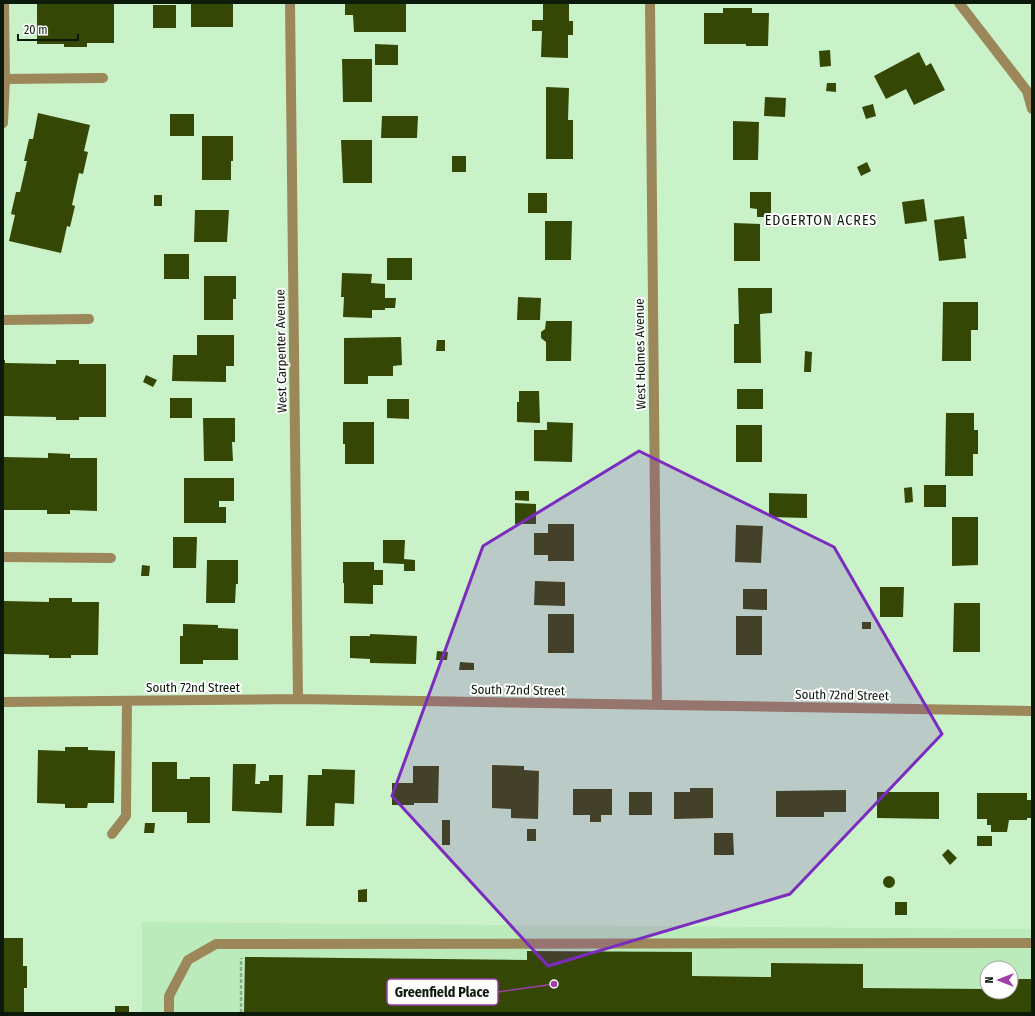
<svg xmlns="http://www.w3.org/2000/svg" width="1035" height="1016" viewBox="0 0 1035 1016" font-family="'Fira Sans Condensed',sans-serif">
<rect width="100%" height="100%" fill="#caf2c9"/>
<path fill="#bbeabb" fill-rule="evenodd" d="M142,922L1032,929V1013H142ZM987,968H1011V992H987Z"/>
<path fill="#354705" d="M37,3H114V43H87V47H64V44H37Z
M191,3H233V27H191Z
M345,3L406,4V32H354L353,15H345Z
M543,3H569V21H573V35H568V58L541,57L542,31H532V20H543Z
M153,5H176V28H153Z
M723,8H752V13H769L768,46H746V44H704V13H723Z
M375,44L398,45V65H375Z
M830,50L831,66L820,67L819,51Z
M919,52L926,66L931,63L945,90L914,105L906,89L886,99L874,76Z
M342,59H372V102H343Z
M827,83H836V92L826,91Z
M546,87L569,88L568,120H573V159H546Z
M765,97L786,98L785,117L764,116Z
M873,104L876,116L866,119L862,107Z
M38,113L90,125L84,151L88,152L83,174L79,173L72,205L75,206L70,227L67,226L61,253L9,241L15,215L11,214L16,192H20L27,161H24L29,139H33Z
M170,114H194V136H170Z
M382,116H418L417,138H381Z
M733,121L759,122L758,160H733Z
M202,136H233V161H231V180H202Z
M341,140H372V183H343Z
M452,156H466V172H452Z
M867,162L871,171L861,176L857,167Z
M750,192H771V217H757V209L750,208Z
M528,193H547V213H528Z
M154,195H162V206H154Z
M924,199L927,221L905,224L902,202Z
M195,210H229L227,242H194Z
M964,216L967,239H964L966,258L939,261L934,220Z
M545,221H572L571,260H545Z
M734,223L760,224V261H734Z
M164,254H189V279H164Z
M387,258H412V280H387Z
M342,273L372,274L371,283L385,284V298H396L395,308H385V310H372V318L343,317L344,297H341Z
M204,276H236V299H233V320H204Z
M738,288H772V313L760,314L761,363H734V324H739Z
M518,297L541,298L540,320H517Z
M943,302H978V330H971V361H942Z
M546,321H572L571,361H546V342L541,338V332L545,329Z
M197,335H234V366H226V382L172,381L173,355H197Z
M401,337L402,365L393,366V376H368V384H344V338Z
M437,340H445V351H436Z
M805,351L812,352L811,372H804Z
M3,360H5V363L56,364V360H79V364H106V417H79V420H56V417L4,416V420H3Z
M146,375L157,380L153,387L143,382Z
M737,389H763V409H737Z
M519,391H539L540,423L517,422V402H519Z
M170,398H192V418H170Z
M387,399H409V419L387,418Z
M946,413H974V430H978V454H973V476H945Z
M203,418H235V442H232L233,461H204Z
M343,422H374V464H345V444H343Z
M547,422L573,423L572,462L534,461V430H547Z
M736,425H762V462H736Z
M48,453L70,454V458H97V511L70,510V514H47V510H3V457L48,458Z
M184,478H234V501H219V507H226V523H184Z
M924,485H946V507H924Z
M912,487L913,502L905,503L904,488Z
M515,491H529V501L515,500Z
M769,493L807,494V518L769,517Z
M515,503L536,504V524H515Z
M952,517H978V565L952,566Z
M548,524H574V561H548V555H534V533H548Z
M736,525L763,526L761,563L735,562Z
M173,537H197L196,568H173Z
M383,540H405L404,559L415,560V571H404V564L383,563Z
M207,560H238V584H236L235,603H206Z
M343,562H374V570H383V585H373V604L344,603V583H343Z
M142,565L150,566L149,576H141Z
M535,581L565,582V606L534,605Z
M880,587H904L903,617H880Z
M743,589H767V610L743,609Z
M49,598H72V602H99L98,655H71V658H49V655L3,654V601L49,602Z
M954,603H980V652H953Z
M548,614H574V653H548Z
M736,616H762V655H736Z
M862,622H871V629H862Z
M183,624L218,625V628L238,629V660H203V664H180V636H183Z
M370,634L417,636L416,664L370,663V659L350,658V636H370Z
M437,651L448,652L447,660H436Z
M460,662L474,663V670H459Z
M65,747H88V750L115,751L114,803H88L87,808H65V804L37,803L38,750L65,751Z
M152,762H177V779H190V777H210V823H187V812H152Z
M233,764H256L255,784H260V781H269V775H283L282,813L232,811Z
M492,765L524,766V770L539,771L538,819L511,818V809L492,808Z
M413,766H439L438,803H414V805H392V783H413Z
M322,769L355,770L354,804L335,803L334,826H306L308,775H322Z
M690,788H713V818L674,819V792H690Z
M573,789H612V815H601V822H590V815H573Z
M846,790V812H824V817H776V791Z
M629,792H652V815H629Z
M877,792H939V819L877,818Z
M977,793H1027V800H1032V818H1027V820H1009L1007,832H991V825H987V819H977Z
M442,820H450V845H442Z
M145,823H155L154,833H144Z
M527,829H536V841H527Z
M714,833H733L734,855H714Z
M977,836H992V846H977Z
M948,849L957,858L950,865L942,855Z
M883 882a6 6 0 1 1 12 0a6 6 0 1 1-12 0Z
M367,889V902H358V890Z
M895,902H907V915H895Z
M3,938H23V966H27V988H24V1013H3Z
M527,951L692,952V976L771,977V963L863,964V988L985,989L986,978H987V992H1011V979H1032V1013H244L245,957L527,960Z
M115,1006H129V1013H115Z"/>
<g fill="none" stroke-linecap="round" stroke-linejoin="round">
<path stroke="#8aaa89" stroke-width="2.5" stroke-dasharray="4 2" stroke-linecap="butt" d="M241,1013V958"/>
<path stroke="#9c875a" stroke-width="10" d="M3,79L103,78
M3,320L89,319
M3,557L111,558
M112,834L126,816L127,701
M169,1013V996L188,960L216,944L1032,943"/>
<path stroke="#9c875a" stroke-width="10" d="M290,3L298,699
M650,3L657,705
M959,3L1027,91L1032,109
M3,123L5,79L4,3
M3,702L298,699L1032,711"/>
</g>
<path fill="#7b2cbf" fill-opacity="0.2" stroke="#7b2cbf" stroke-width="3" stroke-linejoin="round" d="M639,451L834,547L942,734L790,894L548,966L392,796L483,546Z"/>
<g text-anchor="middle" dominant-baseline="central" stroke-width="4" stroke-linejoin="round" paint-order="stroke">
<g font-size="13" fill="#0b1a0b" stroke="#fff">
<text transform="translate(281 351) rotate(-91)">West Carpenter Avenue</text>
<text transform="translate(640 354) rotate(-91)">West Holmes Avenue</text>
<text x="193" y="687">South 72nd Street</text>
<text transform="translate(518 690) rotate(1)">South 72nd Street</text>
<text transform="translate(842 695) rotate(1)">South 72nd Street</text>
</g>
<g font-size="14" letter-spacing="1" fill="#0b1a0b" stroke="#fff">
<text x="821" y="220">EDGERTON ACRES</text>
</g>
</g>
<path fill="none" stroke="#9f3fa7" stroke-width="1.5" d="M554 984L498 992"/>
<circle fill="#9f3fa7" stroke="#fff" stroke-width="1.5" cx="554" cy="984" r="4"/>
<rect fill="#fff" stroke="#9f3fa7" stroke-width="1.5" x="387" y="979" width="111" height="26" rx="4"/>
<g font-size="14" text-anchor="middle" font-weight="bold" fill="#0b1a0b">
<text x="442" y="997">Greenfield Place</text>
</g>
<rect width="1035" height="1016" fill="none" stroke="#0b1a0b" stroke-width="8"/>
<g transform="translate(999 980) rotate(270)"><circle r="19" fill="#ffffff" stroke="#9da39d"/>
<path d="M0-3L7 15L0 10L-7 15Z" fill="#9f3fa7"/>
<text y="-6" font-size="11" font-weight="bold" text-anchor="middle" fill="#0b1a0b">N</text>
</g>
<path d="M18 34v6h60v-6" fill="none" stroke="#0b1a0b" stroke-width="2"/>
<text x="24" y="34" font-size="12" fill="#0b1a0b" stroke="#ffffff" stroke-width="3" paint-order="stroke">20 m</text>
</svg>
